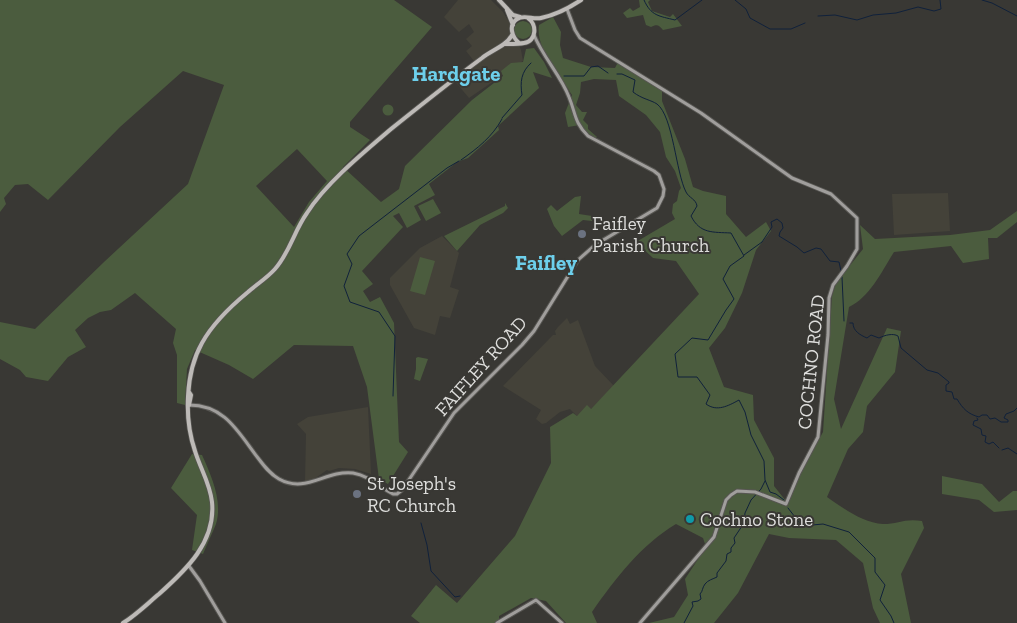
<svg xmlns="http://www.w3.org/2000/svg" width="1017" height="623" viewBox="0 0 1017 623" font-family="'Zilla Slab',serif">
<rect width="100%" height="100%" fill="#393834"/>
<path fill="#444239" d="M458,0H491L503,12L509,22L521,50L523,61L469,98L452,78L474,61L466,51L472,46L466,39L474,32L469,24L459,32L444,17Z
M948,193L950,231L894,235L892,194Z
M442,236L459,253L450,287L459,290L450,318L440,316L435,335L414,328L390,285V278L420,248Z
M567,318L570,324L578,320L595,366L614,386L591,409L577,416L570,409L560,412L546,423L542,424L536,419L541,410L503,386L553,335H556L555,331L558,327Z
M368,407L371,474L355,469L339,468L329,471L327,470L314,479L305,481L306,434L297,424L308,417Z"/>
<path fill="#4b5c3e" fill-rule="evenodd" d="M0,0H394L432,27L350,122V127L370,140L343,167L381,202L399,189L405,166L472,100L503,76L501,71L511,63L523,62L526,49L534,48L544,62L552,78L533,72L539,88L498,126L499,130L468,158L457,162L429,184L435,195L414,206L421,220L407,228L399,213L393,216L403,227L362,271L373,284L363,291L370,302L380,297L394,323L399,442L408,452L388,484L379,479L367,387L353,346L294,345L253,379L229,365L195,350L187,369L185,405L177,403V355L173,343L176,329L135,293L111,310L100,312L88,318L75,330L86,347L68,357L48,381L26,377L20,370L0,359V322L35,329L104,262L188,184L224,85L183,71L120,127L48,200L28,184L15,185L4,198L6,204L0,212ZM297,149L327,181L309,202L294,227L256,186Z
M639,0H650L648,2L652,11L670,17L673,14L682,26L663,30C659,25 657,24 651,27L646,25L643,15L627,18L623,13L630,8L633,11L640,7Z
M553,17L561,32L560,45L563,58L591,67L615,68L618,62L662,91V101L685,159L693,187L703,191L726,196V214L746,237L766,222L771,231L756,250L742,293L725,328L709,348L724,387L753,395L754,420L774,458V486L786,501L823,432L832,296L836,283L863,249L860,225L875,239L950,235L990,230L1017,211V222L997,238H988L989,259L963,263L951,246L894,252C882,271 870,297 849,307L834,399L841,429L887,328L901,331L895,372L867,406L863,432L848,449L827,497C843,508 863,523 883,524C898,524 905,518 922,521L924,528L901,574L911,623H880L873,608L863,563L836,540L789,538L769,534L738,593L714,623H649L674,617L688,595L685,579L706,547L703,538L676,524C641,545 615,579 592,612L597,623H566L546,601L531,598L499,616V623H420L411,616L436,585L457,603L515,536L551,463L550,427L573,413L577,416L587,405L591,409L699,294L676,261L653,258L636,242L675,219L672,213L673,204L677,201L679,191L681,188L675,171L666,157L660,132L646,115L619,96L616,80L594,79L581,82L580,93L576,105L582,112H587L583,120L588,125V129L597,137L594,139L580,125L568,127L565,113L572,95C561,76 535,48 539,25Z
M514 30a9 9 0 1 1 18 0a9 9 0 1 1-18 0Z
M382.5 110a5.5 5.5 0 1 1 11 0a5.5 5.5 0 1 1-11 0Z
M581,196L579,214L592,216V221L583,220L562,236L554,226L547,209L551,205L557,211L575,197Z
M433,199L441,213L426,221L418,206Z
M505,203L508,208L503,213L480,225L457,251L444,236L505,206Z
M420,257L435,261L425,295L410,291Z
M418,357L428,359L420,381L414,379L416,369V358Z
M192,454L202,455C211,475 223,501 216,524C212,534 207,544 203,554L192,550L197,515L171,488Z
M942,476L982,484L999,502L1013,491H1017V510L994,512L979,500L942,494Z"/>
<g fill="none" stroke-linecap="round" stroke-linejoin="round">
<path stroke="#10213b" stroke-width="1" d="M644,0C651,16 659,16 675,20L702,0
M735,0L746,9L750,18L770,29H791L805,23
M982,0L992,3L1017,16
M818,16L835,15L857,20L873,15L896,13L918,7L934,11L941,9L940,0
M617,74H622L635,80L633,92C642,99 651,100 657,104C673,116 676,173 686,192C689,198 696,199 697,206L691,216C700,234 713,232 731,233L744,256L730,266L723,279L734,299L726,310L708,340L692,338L675,354L678,377H697L710,395L706,404C717,412 728,406 739,400L745,412L751,435L764,461L765,480L770,492L776,494L784,500
M564,76H584L591,67L598,66L608,73
M502,118L522,95C520,82 521,72 531,63
M461,160C478,148 492,137 502,119
M744,255L762,242L772,227L771,222L777,219L782,223L783,228L780,232L779,236L797,247L804,253L816,248L821,249L830,261L839,262L841,271
M842,277L844,321
M850,323H853C853,331 860,335 867,338L871,335L879,338C885,335 893,333 898,336L901,348L927,370L938,373L949,382V383L946,385V391L952,392L954,399H957C963,409 968,414 979,417L982,415H987L990,419L995,418L1001,422H1008V420L1004,418L1006,414L1014,411L1017,408
M393,396L395,336L379,312L350,302L344,286L352,264L347,254L359,236L447,168L459,161
M977,418L978,420L974,421L973,425L981,429L982,435L986,436L985,442L989,444L993,442L999,448
M1002,450L1008,448L1017,454
M788,508L802,526L823,524L849,532L875,558V572L885,585L880,600L891,616L894,623
M421,523L427,545L431,571L455,597L460,596
M684,623L693,606L692,602L698,601L701,599L700,594C703,591 702,588 705,584C708,580 713,579 717,577V573L726,561L727,554L731,552V548L735,543L734,538L744,523L745,513L751,500L761,489L765,481"/>
<g stroke="#575652" stroke-width="5">
<path id="secondary" d="M567,9L575,30L580,38L701,113L792,178L831,194L857,218V249L847,266L833,285L829,298L828,335L818,437L799,473L786,504L755,492L737,491L731,495L726,500L714,537L640,623
M189,405C225,405 238,432 258,458C264,466 270,474 279,479C306,494 325,470 353,473C370,476 379,487 393,494H397L402,490L454,413L522,345L534,331L578,260L595,245L657,208L663,196L664,189L659,175L654,171L588,136C574,122 576,114 569,97C561,76 543,57 534,35
M189,566L200,581L225,623
M497,623L536,600L562,623"/>
</g>
<g stroke="#575652" stroke-width="5.5">
<path id="primary" d="M499,0L513,15L520,17
M507,10L513,25
M519,43C512,37 508,25 517,19C524,14 533,20 541,18C555,15 569,8 581,0
M504,44C511,44 519,44 524,43C537,41 537,24 528,18
M189,405L191,395L189,392
M123,623C136,615 147,604 159,594C186,570 216,542 212,502C210,483 200,468 195,451C184,419 185,373 202,343C213,323 231,306 248,292C257,284 267,278 275,269C290,252 294,231 307,213C326,183 364,152 391,129C421,105 451,81 482,58C492,50 506,46 512,35"/>
</g>
<use href="#secondary" stroke="#a09e9c" stroke-width="3"/>
<use href="#primary" stroke="#bdbab7" stroke-width="4"/>
</g>
<g fill="#6b7280" stroke="#393834" stroke-width="2">
<circle cx="582" cy="234" r="5"/>
<circle cx="357" cy="494" r="5"/>
</g>
<circle fill="#0f9aa8" stroke="#393834" stroke-width="2" cx="690" cy="519" r="5"/>
<g text-anchor="middle" dominant-baseline="central" stroke-width="4" stroke-linejoin="round" paint-order="stroke">
<g font-size="19" fill="#dededc" stroke="#393834" text-anchor="start">
<text x="592" y="223">Faifley<tspan x="592" dy="22">Parish Church</tspan></text>
<text x="367" y="483">St Joseph's<tspan x="367" dy="22">RC Church</tspan></text>
<text x="700" y="519">Cochno Stone</text>
</g>
<g font-size="19" fill="#dededc" stroke="#393834">
<text transform="translate(811 362) rotate(-84)">COCHNO ROAD</text>
<text transform="translate(481 366) rotate(-48)">FAIFLEY ROAD</text>
</g>
<g font-size="21" font-weight="bold" fill="#6dcfeb" stroke="#393834">
<text x="456" y="73">Hardgate</text>
<text x="546" y="262">Faifley</text>
</g>
</g>
</svg>
